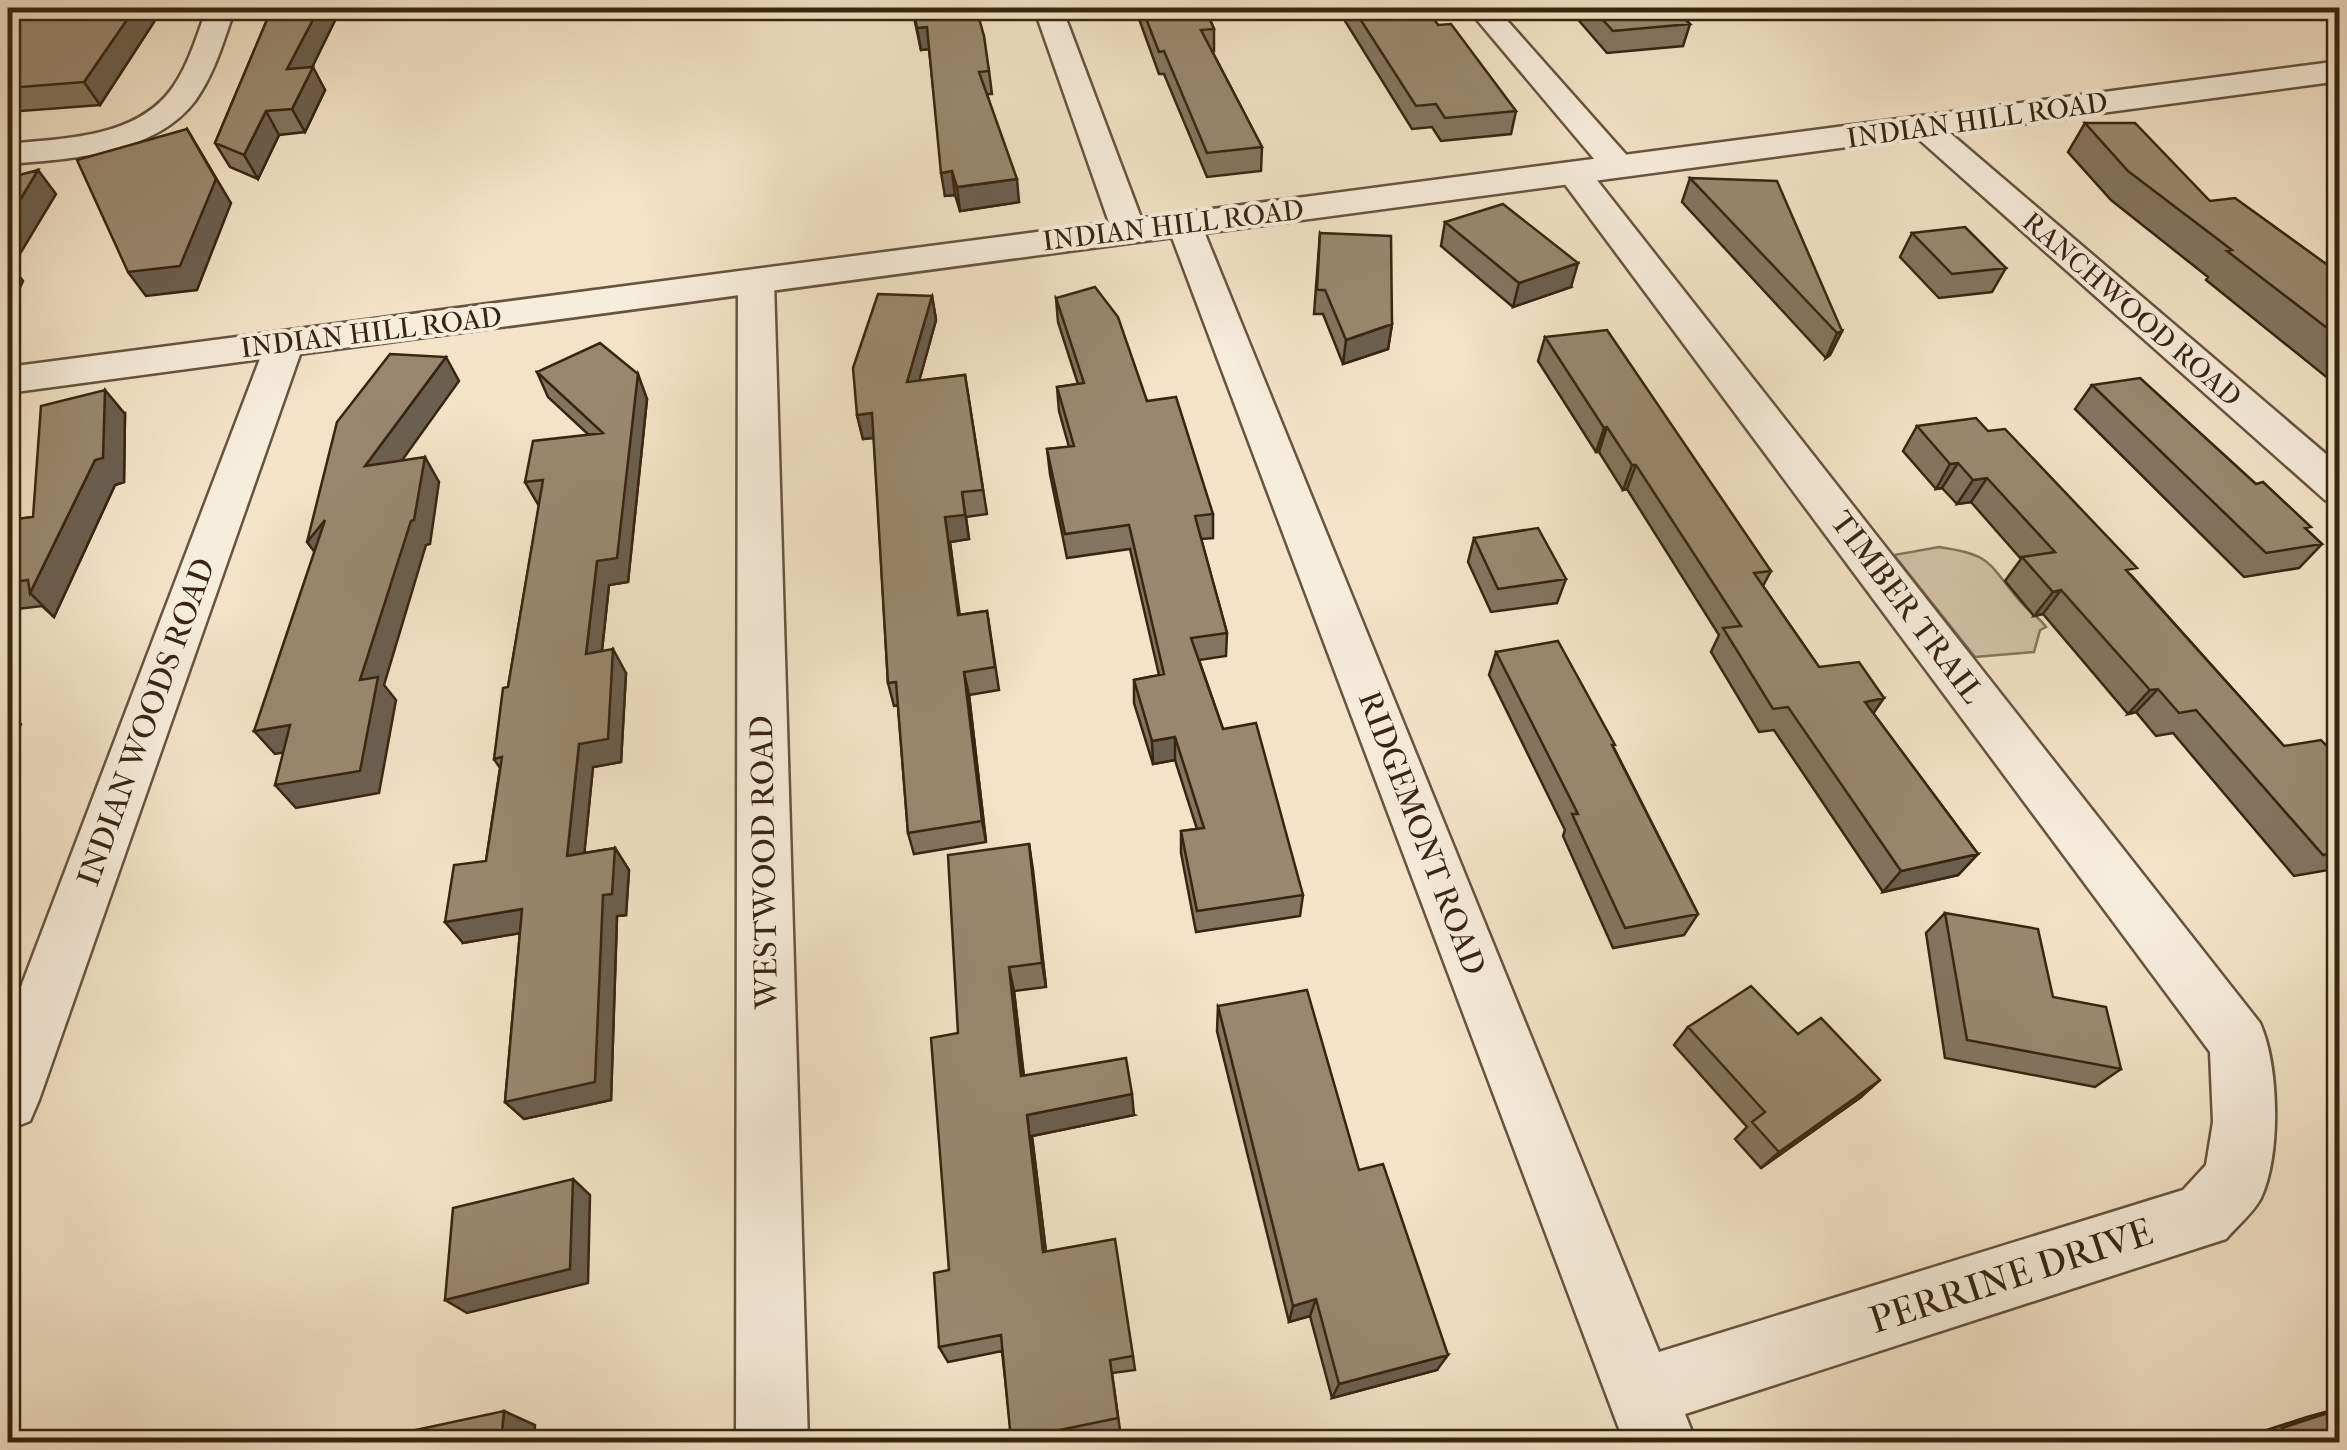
<svg xmlns="http://www.w3.org/2000/svg" width="2347" height="1450" viewBox="0 0 2347 1450" font-family="'IM FELL French Canon',serif">
<rect width="100%" height="100%" fill="#f3e3c8"/>
<filter id="stains"><feTurbulence type="fractalNoise" baseFrequency=".002" numOctaves="4"/><feColorMatrix values="0 0 0 0 .2 0 0 0 0 .09 0 0 0 0 .02 0 0 0 .5 -.17"/></filter>
<radialGradient id="worn" r=".72"><stop offset=".6" stop-color="#630" stop-opacity="0"/><stop offset="1" stop-color="#630" stop-opacity=".3"/></radialGradient>
<path fill="#d3c3a9" stroke="#85745d" stroke-width="2.5" d="M1939,547C1994,555 1987,563 2019,600C2028,611 2039,617 2046,627L2040,630L2034,652L1975,657L1894,555Z"/>
<g fill="none" stroke-linecap="round" stroke-linejoin="round">
<g stroke="#66543f" stroke-width="5">
<path id="minor" d="M207,8H235C224,40 215,73 195,101C154,155 69,159 8,164V144C63,138 137,139 173,87C189,64 197,35 207,8Z
M1034,8H1062L1146,231L1141,238L1129,241L1117,238L1112,231Z
M1467,8H1496L1630,159L1634,166L1630,173H1606Z
M1925,118L1936,121L2340,466V504L2325,500L1914,135L1909,128L1914,121Z
M1573,162L1585,165L2260,1023C2279,1066 2281,1154 2261,1198C2253,1213 2237,1226 2226,1239L1685,1414L1696,1442H1624L1167,224L1172,217L1184,214L1196,217L1201,224L1659,1352L2183,1190L2206,1165L2213,1122L2210,1052L1561,179L1556,172L1561,165Z
M756,270L769,273L774,281L808,1442H736L738,281L743,273Z
M285,331L299,335L304,343L39,1100L30,1121L8,1130V1021L266,343L271,335Z"/>
</g>
<g stroke="#66543f" stroke-width="5">
<path id="tertiary" d="M2340,61V81L8,393V367Z"/>
</g>
<use href="#minor" fill="#f7eddb" fill-rule="evenodd"/>
<use href="#tertiary" fill="#f7eddb" fill-rule="evenodd"/>
</g>
<path fill="#847560" stroke="#372511" stroke-width="2.5" d="M8,8H163L100,105L8,112Z
M272,8H341L312,67L325,90L305,132L279,135L258,179L230,167L215,143Z
M912,8H976L989,71L992,94H987L1019,202L960,211L955,195L945,196L929,49L921,50Z
M1135,8H1205L1214,29V51H1212L1262,147L1261,171L1207,177L1164,74H1159Z
M1337,8H1426L1438,25L1516,111L1511,134L1441,141L1432,127L1412,129Z
M1568,8H1673L1690,24L1683,46L1607,53Z
M2085,123L2210,201L2340,274V388L2206,280L2208,277L2111,200L2068,152Z
M1690,178L1842,331L1830,355L1826,358L1682,202Z
M1445,222L1571,287L1513,307L1441,246Z
M1320,233L1392,324L1388,349L1343,364L1323,314H1314Z
M1912,233L2006,268L1992,292L1939,298L1900,257Z
M932,296L936,320L919,381L965,375L987,514L966,517L969,539L950,542L959,615L987,611L999,690L969,695L986,842L914,854L908,833L898,705L894,706L888,683L874,438L863,439L857,415Z
M1056,298L1147,401L1213,514V538L1201,539L1227,633L1226,656L1199,660L1223,729L1303,895L1300,916L1196,932L1181,853V831L1197,829L1175,760L1153,764L1134,703V680L1159,675L1130,549L1067,558L1050,474L1047,449L1069,447L1059,411L1057,387L1078,384L1058,322Z
M1545,337L1771,571L1763,586L1819,667L1873,713L1978,854L1958,875L1883,892L1774,730L1759,732L1711,652L1719,635L1627,489L1623,490L1599,452H1596L1538,361Z
M537,372L647,399L628,582L609,585L602,651L626,673L621,762L593,767L584,853L615,848L629,870L626,915L617,916L611,1100L524,1119L505,1102L520,933L463,943L486,861L500,768L494,759L508,687L539,506L525,482L589,435L548,397Z
M2092,385L2256,484L2322,544L2299,568L2244,577L2075,409Z
M125,414L124,482L115,485L54,617L42,606L8,610V520L33,517Z
M1917,426L2131,575L2284,746L2340,760V868L2294,876L2173,733L2156,736L2136,712L2128,714L2043,614L2034,616L2005,581L2021,559L1971,502L1957,504L1942,488L1936,489L1903,451Z
M1474,538L1566,579L1557,603L1491,612L1468,562Z
M1496,652L1614,748L1698,914L1684,935L1613,948L1563,836L1565,830L1489,675Z
M1029,844L1046,987L1014,991L1024,1076L1134,1115L1032,1136L1046,1252L1133,1356L1135,1370L1112,1373L1120,1430L1059,1442H1012L1002,1351L948,1362L939,1347L949,1270L958,1033Z
M1945,913L2053,997L2121,1069L2095,1087L1945,1058L1926,933Z
M2340,952V967L2331,957Z
M1218,1006L1359,1170L1437,1370L1332,1398L1310,1316L1289,1322L1217,1031Z
M1688,1027L1861,1097L1761,1168L1735,1139L1747,1127L1674,1045Z
M2340,1408V1442H2230L2307,1417Z"/>
<path fill="#6b5f4e" stroke="#372511" stroke-width="2.5" d="M135,8H163L100,105L84,82Z
M319,8H341L300,92L287,69Z
M927,27L930,49L921,50L917,28Z
M313,67L325,90L305,132L292,109Z
M266,111L279,135L258,179L244,155Z
M187,129L231,203L197,290L146,296L128,272Z
M38,170L56,194L12,267L23,281L8,315V220Z
M952,171L955,195L945,196L941,173Z
M1017,179L1019,202L960,211L957,187Z
M1578,263L1571,287L1513,307L1519,283Z
M932,296L936,320L912,407L907,382Z
M1392,324L1388,349L1343,364L1346,340Z
M1842,331L1830,355L1826,358L1837,333Z
M446,357L459,381L380,491L365,466Z
M638,374L647,399L628,582L609,585L599,677L586,654L597,561Z
M105,390L125,414L124,482L115,485L54,617L30,593L95,460Z
M872,413L878,437L863,439L857,415Z
M1607,427L1599,452H1596L1604,428Z
M425,457L439,482L430,544L426,545L384,685L396,700L379,793L296,808L275,785Z
M1958,463L1942,488L1936,489L1950,464Z
M1632,465H1636L1627,489L1623,490Z
M1987,478L1971,502L1957,504L1973,480Z
M962,492L969,539L950,542L963,639L958,615L945,517Z
M325,520V566L307,542Z
M2061,590L2043,614L2034,616L2053,592Z
M613,649L626,673L621,762L593,767L582,877L567,856L579,744Z
M964,672L969,695L986,842L982,821Z
M2158,689L2136,712L2128,714L2150,690Z
M1884,698L1868,721L1865,702Z
M8,713L21,724L8,750Z
M290,725L310,748L275,754L254,731Z
M1175,737V760L1153,764L1152,741Z
M1029,844L1033,870L1046,987L1042,963Z
M615,848L629,870L626,915L617,916L611,1100L524,1119L505,1102L603,895Z
M1978,854L1958,875L1883,892L1901,871Z
M522,909L538,930L463,943L445,922Z
M1009,967L1014,991L1026,1098L1021,1076Z
M1880,1080L1861,1097L1761,1168L1779,1152Z
M1132,1094L1134,1115L1032,1136L1048,1269L1043,1252L1027,1115Z
M573,1179L590,1195L588,1283L467,1313L445,1300Z
M1316,1299L1310,1316L1289,1322L1293,1306Z
M1448,1355L1437,1370L1332,1398L1339,1384Z
M504,1411L535,1425L534,1442H501Z"/>
<path fill="#998870" stroke="#372511" stroke-width="2.5" d="M8,8H135L84,82L8,88Z
M272,8H319L287,69L313,67L292,109L266,111L244,155L215,143Z
M913,8H976L984,36L989,71L979,72L1017,179L957,187L952,171L941,173L927,27L917,28Z
M1142,8H1205L1214,29L1201,30L1262,147L1207,153L1164,51L1159,52Z
M1353,8H1426L1438,25L1451,24L1516,111L1445,118L1436,104L1416,106Z
M1592,8H1673L1690,24L1613,31Z
M2085,123H2135L2210,201L2235,198L2340,274V338L2227,251L2232,250L2128,171Z
M187,129L216,179L180,266L128,272L77,160Z
M38,170L8,220V178Z
M1690,178L1777,181L1842,331L1837,333Z
M1503,204L1578,263L1519,283L1445,222Z
M1965,227L2006,268L1952,274L1912,233Z
M1320,233L1391,236L1392,324L1346,340L1325,290H1317Z
M1095,287L1118,317L1147,401L1176,397L1213,514L1195,516L1227,633L1191,638L1223,729L1256,723L1303,895L1197,911L1181,831L1204,828L1175,737L1152,741L1134,680L1164,674L1129,525L1065,534L1047,449L1074,446L1057,387L1084,383L1056,298Z
M878,294L932,296L907,382L965,375L983,490L962,492L965,515L945,517L958,615L987,611L995,667L964,672L982,821L908,833L896,682L888,683L872,413L857,415L853,368Z
M1607,330L1771,571L1754,573L1819,667L1859,662L1884,698L1865,702L1978,854L1901,871L1788,707L1773,709L1723,628L1741,626L1636,465H1632L1607,427L1604,428L1545,337Z
M600,343L638,374L617,558L597,561L586,654L613,649L608,739L579,744L567,856L615,848L612,894L603,895L595,1082L505,1102L522,909L445,922L454,865L486,861L502,757L494,759L503,688L508,687L543,480L525,482L533,441L603,433L537,372Z
M390,354L446,357L365,466L425,457L414,520L411,521L360,680L378,677L360,771L275,785L290,725L254,731L325,520L307,542L337,422Z
M2140,378L2256,484L2263,482L2311,527L2305,528L2322,544L2266,553L2092,385Z
M105,390L103,458L95,460L30,593L28,580L8,583V520L33,517L41,406Z
M1976,418L1988,431L2005,429L2137,568L2126,570L2284,746L2321,740L2340,760V851L2323,855L2196,710L2179,713L2158,689L2150,690L2061,590L2053,592L2022,557L2055,552L1987,478L1973,480L1958,463L1950,464L1917,426Z
M1538,528L1566,579L1498,589L1474,538Z
M1558,641L1615,745H1612L1698,914L1625,928L1572,814H1578L1496,652Z
M1029,844L1042,963L1009,967L1021,1076L1126,1058L1132,1094L1027,1115L1043,1252L1115,1239L1133,1356L1110,1360L1118,1418L1011,1440L1001,1335L939,1347L934,1273L949,1270L931,1038L958,1033L948,855Z
M1945,913L2038,929L2053,997L2106,1007L2121,1069L1967,1040Z
M1751,986L1798,1034L1821,1018L1880,1080L1779,1152L1752,1122L1765,1112L1688,1027Z
M1307,990L1359,1170L1383,1164L1448,1355L1339,1384L1316,1299L1293,1306L1218,1006Z
M573,1179L570,1269L445,1300L453,1208Z
M2340,1409V1442H2292L2282,1428Z
M504,1411L501,1442H390L392,1435Z"/>
<g text-anchor="middle" dominant-baseline="central" stroke-width="8" stroke-linejoin="round" paint-order="stroke">
<g font-size="28" fill="#372511" stroke="#f7eddb">
<text transform="translate(1977 120) rotate(-8)">INDIAN HILL ROAD</text>
<text transform="translate(1173 225) rotate(-7)">INDIAN HILL ROAD</text>
<text transform="translate(2132 309) rotate(41)">RANCHWOOD ROAD</text>
<text transform="translate(371 332) rotate(-7)">INDIAN HILL ROAD</text>
</g>
<g font-size="32" fill="#372511" stroke="#f7eddb">
<text transform="translate(1907 607) rotate(53)">TIMBER TRAIL</text>
<text transform="translate(146 722) rotate(-70)">INDIAN WOODS ROAD</text>
<text transform="translate(1422 833) rotate(69)">RIDGEMONT ROAD</text>
<text transform="translate(764 862) rotate(-91)">WESTWOOD ROAD</text>
</g>
<g font-size="38" fill="#372511" stroke="#f7eddb">
<text transform="translate(2011 1276) rotate(-18)">PERRINE DRIVE</text>
</g>
</g>
<rect width="2347" height="1450" fill="none" stroke="#f3e3c8" stroke-width="40"/>
<rect x="10" y="10" width="2327" height="1430" fill="none" stroke="#372511" stroke-width="5"/>
<rect x="20" y="20" width="2307" height="1410" fill="none" stroke="#372511" stroke-width="2.5"/>
<rect width="100%" height="100%" filter="url(#stains)"/>
<rect width="100%" height="100%" fill="url(#worn)"/>
</svg>
